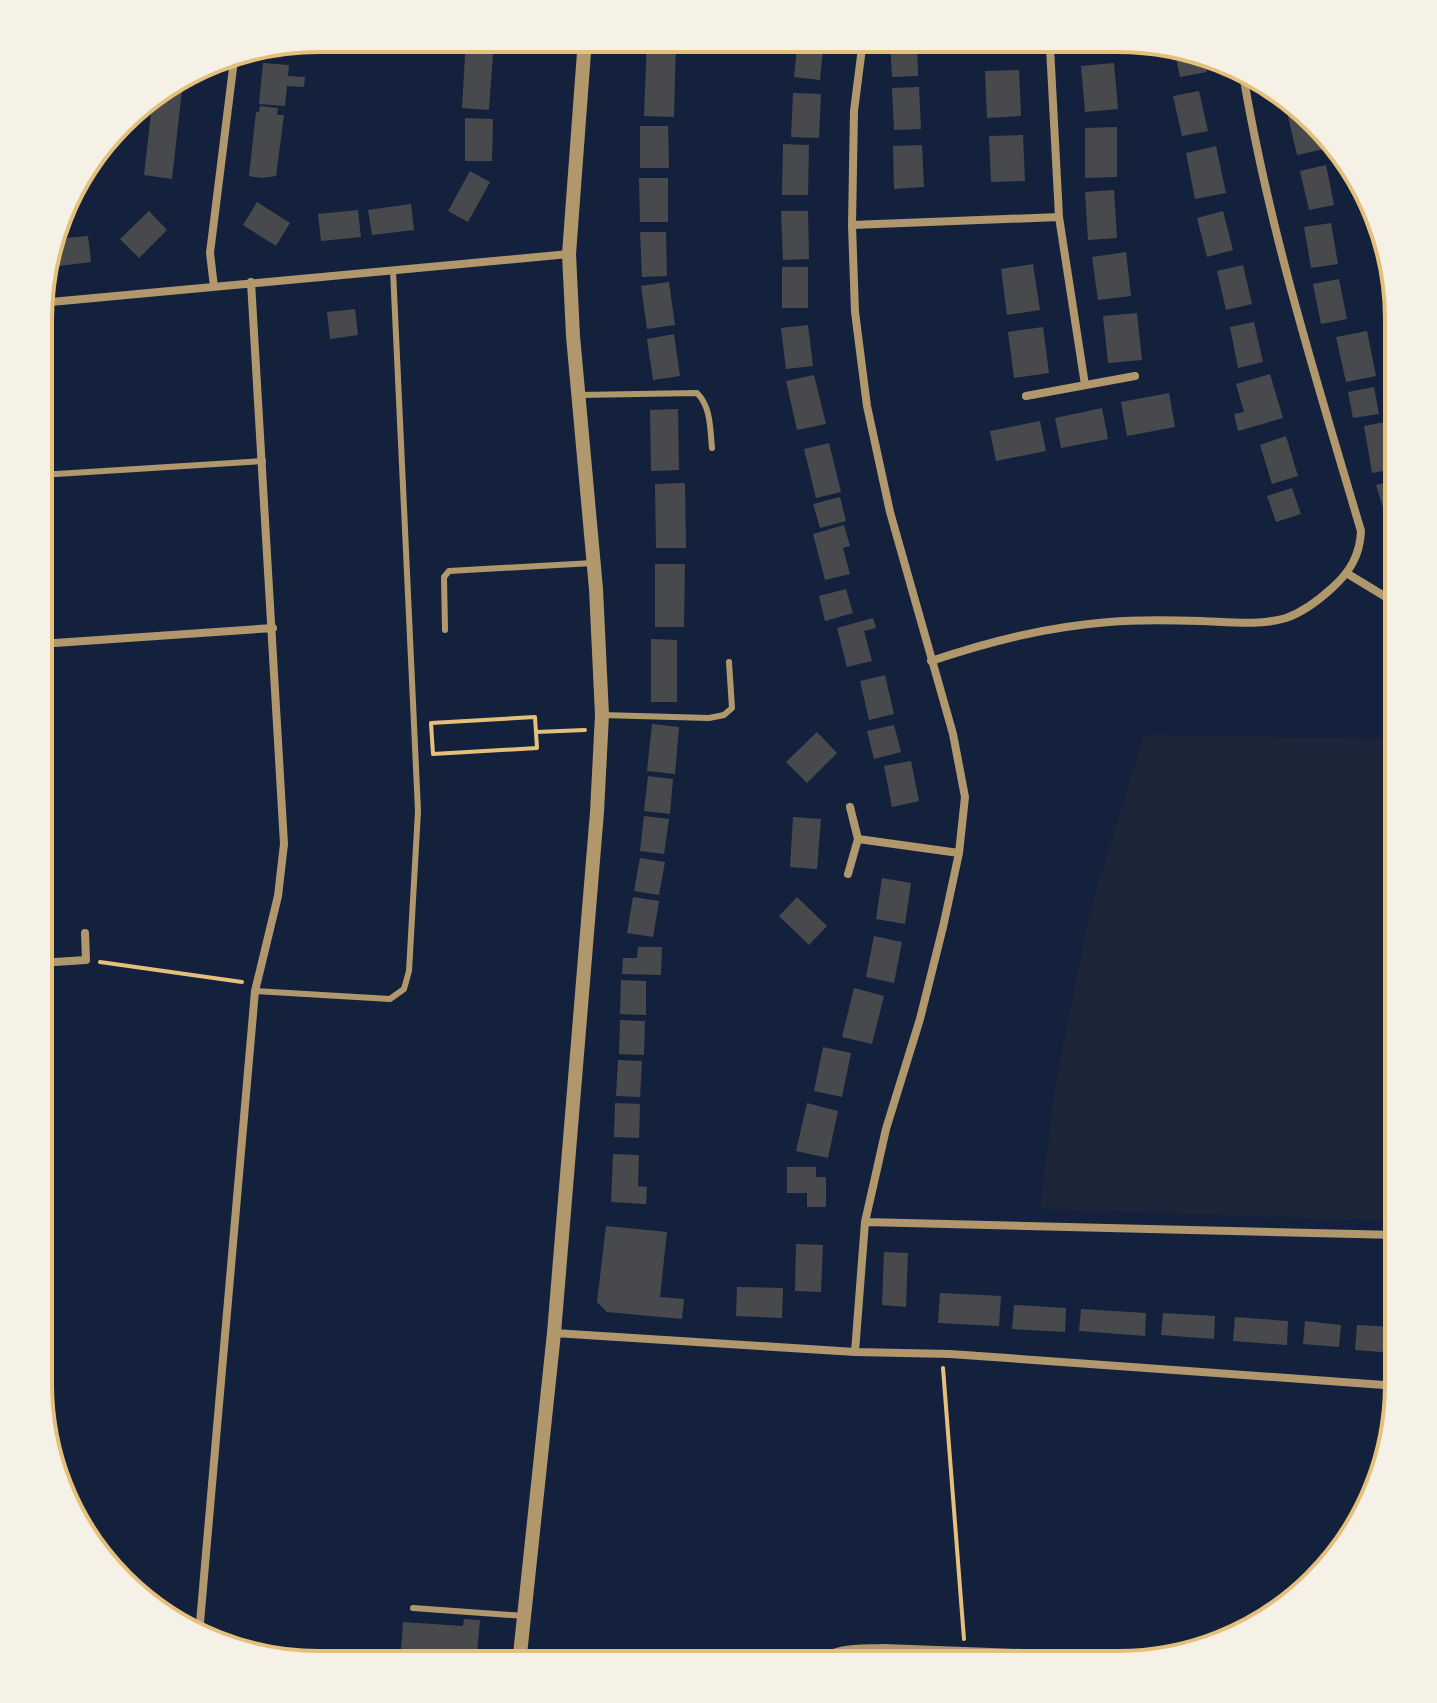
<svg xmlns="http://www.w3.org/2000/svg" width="1437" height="1703" viewBox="0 0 1437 1703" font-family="Lato,sans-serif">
<rect width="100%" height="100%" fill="#14213d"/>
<path fill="#1d2539" d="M1144,735L1399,739L1398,1221L1040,1209L1056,1083L1089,915Z"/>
<path fill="#48494c" d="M466,38L494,39L489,110L462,108Z
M647,39H676L674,117L644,116Z
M798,39H824L820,80L794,77Z
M890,40H917L918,76L892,77Z
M1174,48L1204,59L1207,72L1180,77Z
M263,63L289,65L288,76L305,77L304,87L287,86L285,106L259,104Z
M1114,63L1118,109L1085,112L1081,66Z
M1019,70L1021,116L987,118L985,71Z
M180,81H183L172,179L144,175L153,96Z
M919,87L921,129L894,130L892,88Z
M1199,91L1208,131L1182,136L1173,96Z
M793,93L821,94L819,138L791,137Z
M260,106L278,108L277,115H284L276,176L261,178L249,176L256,112H259Z
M1294,106L1328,142L1329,148L1297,155L1286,108Z
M465,118L493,119L492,161H465Z
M640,126H668L669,168H640Z
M1117,127V177L1085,178V128Z
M1023,135L1025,181L991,182L989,136Z
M783,144L809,145L808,195H782Z
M922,145L924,187L894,189L893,146Z
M1216,146L1226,193L1195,199L1186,153Z
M1326,165L1334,205L1309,210L1300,171Z
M470,171L490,182L468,222L448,211Z
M639,178H668V222H640Z
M1114,190L1117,238L1088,240L1085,192Z
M257,202L290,223L276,246L243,225Z
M411,204L414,230L372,235L368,210Z
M358,210L361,237L321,241L318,214Z
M149,211L167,230L139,258L120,239Z
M781,211H808L809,259L783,260Z
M1223,211L1233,250L1207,257L1197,218Z
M1331,223L1338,264L1311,268L1304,227Z
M640,232H666L667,276L642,277Z
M88,236L91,262L50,267L49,257L55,239Z
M1126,252L1131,296L1098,300L1092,257Z
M1033,264L1040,310L1007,315L1001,269Z
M1243,265L1252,304L1226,310L1217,271Z
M782,267H808V308H782Z
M1339,279L1347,319L1321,324L1313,284Z
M669,282L675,325L647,329L641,286Z
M355,309L358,335L330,339L327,312Z
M1137,313L1142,360L1108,363L1103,316Z
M1254,322L1263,362L1238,368L1230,327Z
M808,325L813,366L786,369L781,328Z
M1043,327L1049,373L1014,378L1008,332Z
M1367,331L1376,376L1346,382L1336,337Z
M674,334L680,376L653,380L647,339Z
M1270,374L1283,418L1238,431L1234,414L1244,412L1236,384Z
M814,375L826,424L797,430L786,381Z
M1374,387L1379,414L1353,418L1348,392Z
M1169,393L1175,427L1127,436L1121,402Z
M1102,408L1108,439L1061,448L1055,418Z
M678,409L679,470L651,471L650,410Z
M1396,420L1399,468L1372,473L1364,426Z
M1040,421L1046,451L996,461L990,431Z
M1286,436L1298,476L1272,484L1260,445Z
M829,443L841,492L816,498L804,449Z
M1399,479V507L1384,511L1376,485Z
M685,483L686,548H656L655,484Z
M1292,488L1301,514L1276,522L1267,496Z
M840,497L846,521L820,528L813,504Z
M1399,517V553H1398L1388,520Z
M844,525L850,546L843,548L850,574L825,580L813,534Z
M655,564H685L684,627H655Z
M846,589L853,613L825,621L819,596Z
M873,618L876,628L864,631L872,661L847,667L837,628Z
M651,639L677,640V702H651Z
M885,675L894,714L869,720L860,681Z
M652,724L679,727L675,774L647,771Z
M894,725L901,752L874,759L867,731Z
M817,732L837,753L807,783L786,762Z
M911,761L919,801L892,807L884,766Z
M648,776L673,779L670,814L644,811Z
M644,816L669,819L664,854L640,851Z
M793,817L821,819L817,869L790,867Z
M640,858L665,862L659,895L634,891Z
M882,878L911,883L905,924L876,919Z
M633,897L659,901L653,937L627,933Z
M797,897L827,926L809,945L779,916Z
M874,936L902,942L894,983L866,977Z
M638,947H662L661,975L622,974L623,958H637Z
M621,980L646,981V1015L620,1014Z
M854,988L884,996L872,1044L842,1037Z
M620,1020L645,1021L644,1055L619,1054Z
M823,1047L851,1053L842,1097L814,1091Z
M618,1060L642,1061L640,1097L616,1096Z
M615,1103L640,1104L639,1138L614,1137Z
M807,1103L838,1111L828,1158L796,1151Z
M613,1154L639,1155L638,1186L647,1187L646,1204L611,1202Z
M787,1167H816V1177H826V1207H807V1193H787Z
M606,1226L667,1232L660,1297L684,1299L682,1319L607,1312L597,1302Z
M796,1244L823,1245L821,1292L795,1291Z
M884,1252L908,1253L906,1307L882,1305Z
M737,1287L783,1288L782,1318L736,1316Z
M940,1293L1001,1296L999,1326L938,1323Z
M1014,1305L1066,1308L1065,1332L1012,1329Z
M1081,1309L1146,1313L1145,1336L1079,1331Z
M1163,1313L1215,1316L1214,1339L1161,1335Z
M1235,1317L1288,1321L1287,1345L1233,1341Z
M1305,1321L1341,1325L1339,1347L1303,1344Z
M1357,1325L1395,1327L1394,1353L1355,1350Z
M464,1619L480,1620L476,1664L400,1662L403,1622L463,1626Z"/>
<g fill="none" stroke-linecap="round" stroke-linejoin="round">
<path stroke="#e5c07b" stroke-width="4" d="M535,717L537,748L433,754L431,723Z
M536,732L585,730
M100,962L242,982
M943,1368L964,1639"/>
<path stroke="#b1986c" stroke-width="6" d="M579,395L697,393C711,407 710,428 712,448
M40,475L263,461
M445,630L444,577L449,571L593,563
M602,715L709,718L724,715L732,708L729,662
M255,991L390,999L404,989L409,971L418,811L393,270
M413,1608L525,1616"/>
<path stroke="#b1986c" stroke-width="8" d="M1014,49L1089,44
M1059,217L1085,385
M852,225L1059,217L1050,47
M214,287L210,253L235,52
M40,303L569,254
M1026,396L1135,376
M1348,574L1399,605
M40,644L273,628
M931,661C991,641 1046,627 1109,622C1139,619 1171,620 1201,621C1229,622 1259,626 1286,618C1303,612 1319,600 1332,588C1350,572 1360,555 1361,531C1316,379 1269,229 1243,74
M850,807L858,839L959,853
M848,874L858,839
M39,963L86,960L85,933
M865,1222L1398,1235
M554,1333L855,1352L950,1354L1398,1386
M855,1352L865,1222L886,1129L920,1019L943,927L959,853L965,797L953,734L890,512L867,406L855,312L852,225L854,111L863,40
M199,1634L255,991L278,896L284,844L251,282
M817,1664C832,1646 861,1649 883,1648L1158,1658"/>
<path stroke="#b1986c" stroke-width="14" d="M519,1664L554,1333L597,812L602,715L596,589L573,336L569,254L585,39"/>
</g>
<path d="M0 0H1437V1703H0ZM319 52H1118A267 267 0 0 1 1385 319V1384A267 267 0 0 1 1118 1651H319A267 267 0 0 1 52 1384V319A267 267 0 0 1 319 52Z" fill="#f6f1e7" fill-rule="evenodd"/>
<path fill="none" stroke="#e5c07b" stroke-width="4" d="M319 52H1118A267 267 0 0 1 1385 319V1384A267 267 0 0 1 1118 1651H319A267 267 0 0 1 52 1384V319A267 267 0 0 1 319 52Z"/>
</svg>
